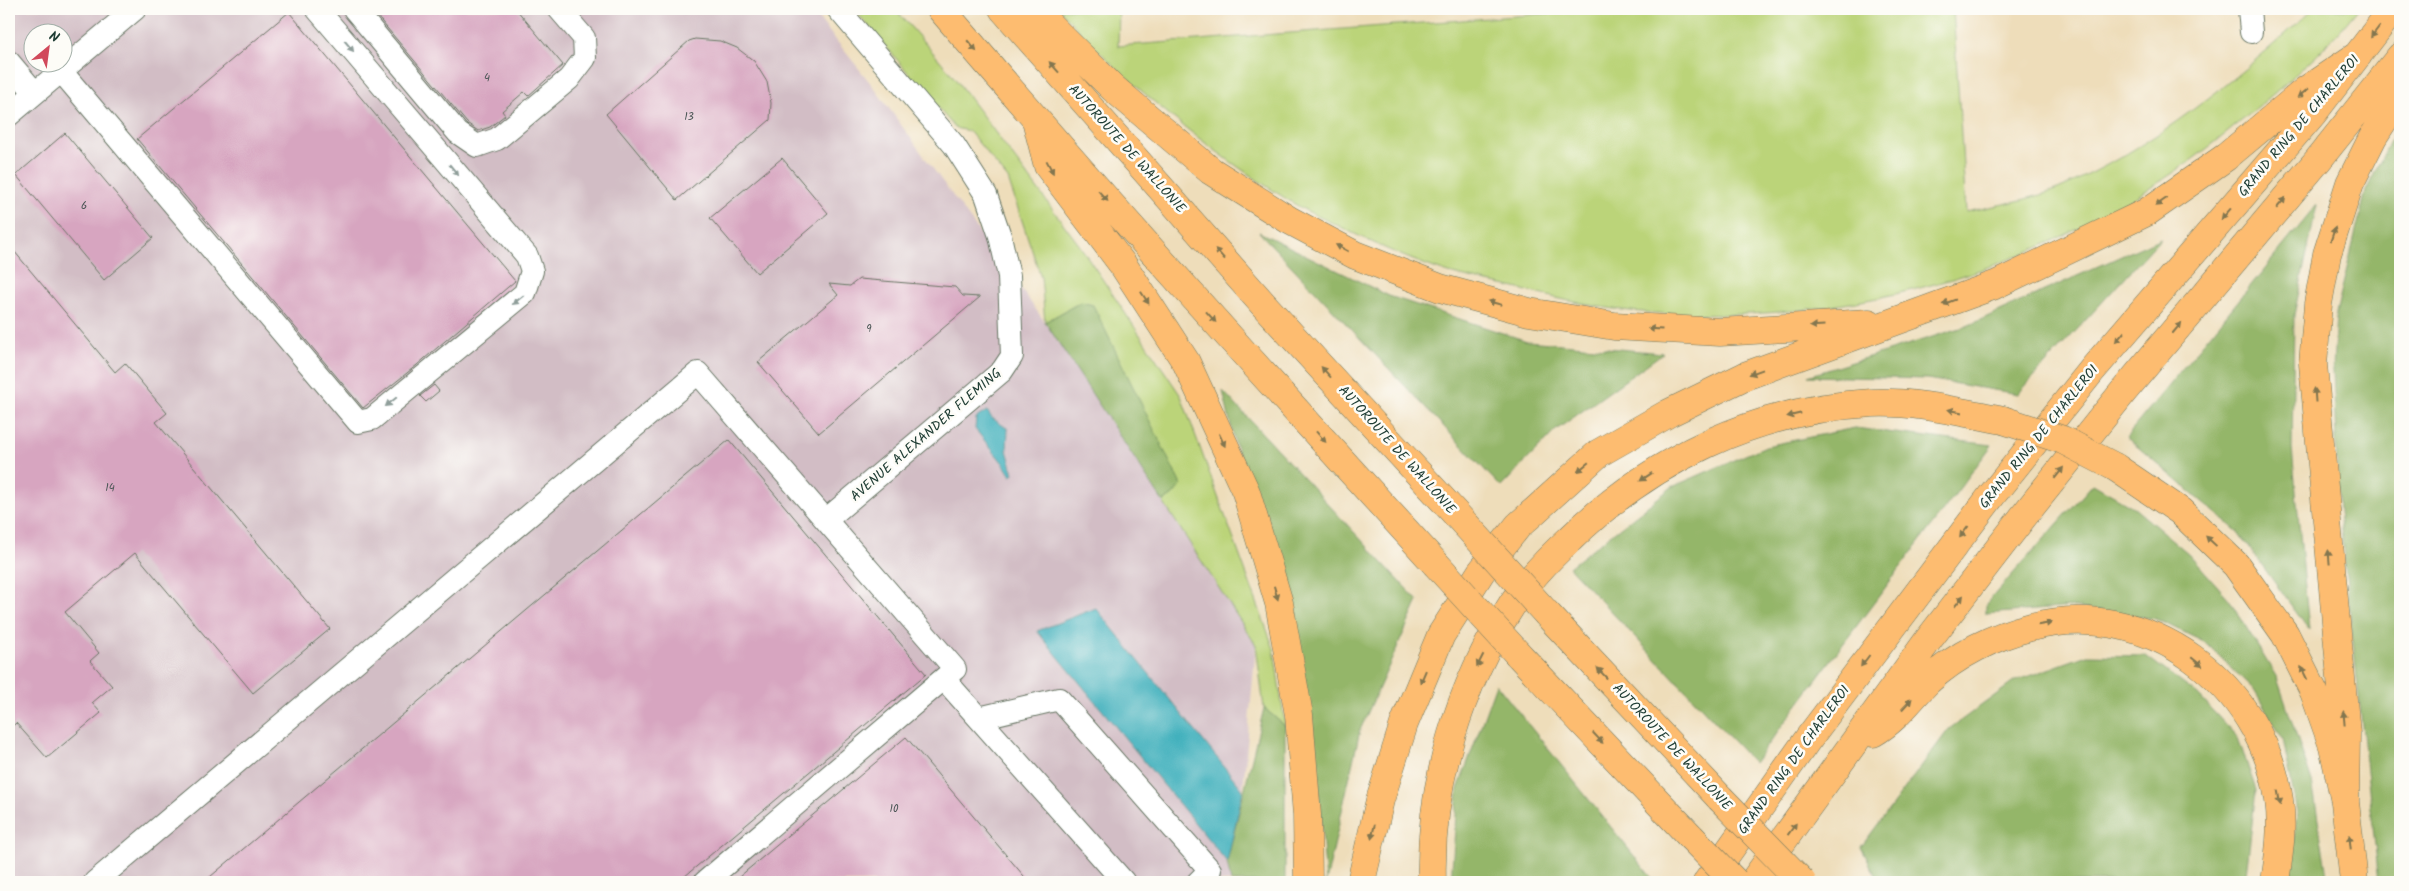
<svg xmlns="http://www.w3.org/2000/svg" width="2409" height="891" viewBox="0 0 2409 891" font-family="Kalam,sans-serif">
<rect width="100%" height="100%" fill="#fdfcf7"/>
<filter id="ink" filterUnits="userSpaceOnUse"><feTurbulence type="fractalNoise" baseFrequency=".02" numOctaves="2"/><feDisplacementMap in="SourceGraphic" scale="10" xChannelSelector="R" yChannelSelector="G"/><feConvolveMatrix kernelMatrix="1 2 1 2 8 2 1 2 1" color-interpolation-filters="sRGB"/></filter>
<filter id="wash" filterUnits="userSpaceOnUse"><feTurbulence type="fractalNoise" baseFrequency=".0096" numOctaves="4" result="noise"/><feDisplacementMap in="SourceGraphic" scale="20" xChannelSelector="R" yChannelSelector="G"/><feGaussianBlur stdDeviation="1.12" result="paint"/><feColorMatrix in="noise" values="0 0 0 0 0 0 0 0 0 0 0 0 0 0 0 0 0 1.4 0 .05"/><feComposite in="paint" operator="in"/></filter>
<g filter="url(#wash)">
<rect width="100%" height="100%" fill="#eeddba"/>
<path fill="#d2bdc5" fill-rule="evenodd" d="M9,9H811L872,85L1045,322L1256,645L1243,790L1096,608L1037,631L1227,862L1231,882H9ZM32,32H62V62H32Z"/>
<path fill="#bbd479" stroke="#6d8856" d="M854,9H895L950,72L1080,246L1181,396L1274,649L1285,726L1264,708L1256,645L1163,502L1173,495L1081,302L1045,322L1041,277L1008,179L969,131L955,128Z
M1059,9H1119L1118,46L1608,9H1953L1966,212C1993,206 2033,199 2058,189C2153,148 2237,79 2313,9H2358C2324,52 2282,87 2240,122C2071,265 1852,332 1631,311C1590,307 1547,296 1507,286C1488,282 1468,278 1449,273C1412,261 1374,244 1339,226C1324,219 1307,212 1293,203C1207,150 1126,84 1059,9Z"/>
<path fill="#94b669" stroke="#5a7a4e" d="M2400,120V882H2379L2339,511L2333,369L2336,313L2366,191Z
M2317,205L2294,315L2292,449L2309,630L2238,532L2126,437Z
M1259,232L1389,296L1527,341L1663,353L1556,430L1501,487Z
M2161,238L2018,394L1927,379L1808,376L1967,326Z
M1081,302L1093,305L1181,485L1173,495L1163,502L1045,322Z
M1223,391L1418,601L1360,730L1326,882L1315,744L1283,579L1235,443Z
M1855,428L1992,445L1754,763L1569,567L1672,487L1766,446Z
M2093,484L2133,507L2189,554L2229,599L2277,678L2312,782L2328,882H2289L2297,812L2283,739L2254,690L2206,643L2156,619L2072,607L1986,614V604Z
M2087,655L2146,656L2198,695L2238,738L2256,790L2245,882H1879L1861,847L1949,729L2015,681Z
M1496,684L1655,882H1451L1458,789Z
M1264,708L1285,726V882H1231L1227,862Z"/>
<path fill="#42b1bd" stroke="#307778" d="M987,411L992,418L1008,429L1007,450L1014,474L1011,476L1003,463L975,429L976,418Z
M1096,608L1243,790L1227,862L1037,631Z"/>
<g id="blocks">
<path fill="#d7a5c0" d="M371,9H516L563,65L528,96L524,92L502,111L505,115L490,127L478,131L467,123Z
M289,12L515,281L417,365L363,408L137,139Z
M695,39L720,41L737,48L754,61L767,82L771,103L770,120L677,200L606,114L689,41Z
M65,133L153,238L104,280L16,175Z
M782,158L828,213L757,273L710,218Z
M9,245L115,372L125,363L167,413L156,422L330,629L253,693L135,553L65,612L99,653L90,661L112,686L92,703L101,713L47,758L16,723L9,729Z
M859,279L955,287L963,296L980,297L819,433L758,362L838,295L829,284L850,286Z
M434,385L439,391L426,402L420,396Z
M729,440L926,674L678,882H204Z
M906,737L1029,882H733Z"/>
</g>
</g>
<g filter="url(#ink)">
<use href="#blocks" fill-opacity="0" stroke="#677563" stroke-width="1"/>
<g fill="none" stroke-linecap="round" stroke-linejoin="round">
<g stroke="#677563" stroke-width="24">
<path id="minor" d="M354,9L458,133L477,146L497,139L569,79L585,58L584,38L559,9
M2249,9L2251,32
M9,62L35,93
M61,71L358,422L372,419L525,293L532,271L527,256L317,9
M9,115L135,9
M826,520L1002,371L1012,356L1009,276L1000,236L986,195L954,145L838,9
M944,679L1124,882
M979,718L1059,699L1210,870L1198,882
M95,882L698,373L955,669L705,882"/>
</g>
<g stroke="#677563" stroke-width="29">
<path id="highway" d="M941,9C1101,197 1268,380 1435,563
M1003,9L1263,304L1465,524
M1033,9L1113,88L1211,171L1289,220L1355,255L1440,288L1529,312L1614,326L1720,332L1869,323
M1036,120L1048,166L1123,265L1186,362L1246,492L1279,603L1299,715L1307,815L1308,882
M2115,467L2180,511L2236,565L2285,634L2314,692L2333,746L2345,802L2354,882
M1547,614L1720,798
M1518,654L1691,837
M1873,733C1897,719 1909,700 1928,681C1956,655 1994,636 2031,627C2147,596 2262,683 2279,800C2283,828 2279,855 2275,882
M2345,802L2346,734L2313,364L2318,304L2327,254L2350,183L2373,137L2400,95
M1361,882L1380,800L1404,724L1441,635L1481,572L1518,526L1599,453L1669,413L1745,376L1995,285L2147,212L2226,157L2306,90L2358,55
M1432,882C1429,783 1459,686 1513,603C1529,579 1549,558 1570,539C1652,459 1756,409 1872,403C1916,401 1960,412 2003,420
M1707,882L1808,739L1992,495L2093,369L2314,112L2393,9
M1753,882L1929,639L2023,517L2123,392L2318,160L2400,57"/>
</g>
<use href="#minor" stroke="#fff" stroke-width="22"/>
<use href="#highway" stroke="#fdbc6f" stroke-width="28"/>
<g stroke="#677563" stroke-width="29" stroke-linecap="butt">
<path id="highway-bridge" d="M2003,420L2063,440L2115,467
M1465,524L1547,614
M1435,563L1518,654
M1720,798L1802,882
M1691,837L1735,882"/>
</g>
<use href="#highway-bridge" stroke="#fdbc6f" stroke-width="28"/>
</g>
<defs><path id="oneway-solid" d="M-6-.8H1V-3.2L6.5 0L1 3.2V.8H-6Z" transform="scale(1.25)"/></defs>
<g fill="#83764f">
<use href="#oneway-solid" transform="translate(2375 32) rotate(127)"/>
<use href="#oneway-solid" transform="translate(972 46) rotate(50)"/>
<use href="#oneway-solid" transform="translate(1054 67) rotate(-132)"/>
<use href="#oneway-solid" transform="translate(2303 93) rotate(142)"/>
<use href="#oneway-solid" transform="translate(1050 167) rotate(62)"/>
<use href="#oneway-solid" transform="translate(1103 196) rotate(48)"/>
<use href="#oneway-solid" transform="translate(2161 202) rotate(145)"/>
<use href="#oneway-solid" transform="translate(2281 203) rotate(-50)"/>
<use href="#oneway-solid" transform="translate(2226 214) rotate(131)"/>
<use href="#oneway-solid" transform="translate(2333 234) rotate(-72)"/>
<use href="#oneway-solid" transform="translate(1342 248) rotate(-152)"/>
<use href="#oneway-solid" transform="translate(1220 254) rotate(-132)"/>
<use href="#oneway-solid" transform="translate(1145 298) rotate(57)"/>
<use href="#oneway-solid" transform="translate(1949 302) rotate(159)"/>
<use href="#oneway-solid" transform="translate(1495 303) rotate(-165)"/>
<use href="#oneway-solid" transform="translate(1211 317) rotate(48)"/>
<use href="#oneway-solid" transform="translate(1817 326) rotate(176)"/>
<use href="#oneway-solid" transform="translate(2177 328) rotate(-50)"/>
<use href="#oneway-solid" transform="translate(1655 329) rotate(-177)"/>
<use href="#oneway-solid" transform="translate(2120 337) rotate(130)"/>
<use href="#oneway-solid" transform="translate(1326 372) rotate(-132)"/>
<use href="#oneway-solid" transform="translate(1756 372) rotate(160)"/>
<use href="#oneway-solid" transform="translate(2315 395) rotate(-94)"/>
<use href="#oneway-solid" transform="translate(1955 411) rotate(-168)"/>
<use href="#oneway-solid" transform="translate(1794 415) rotate(167)"/>
<use href="#oneway-solid" transform="translate(1321 437) rotate(48)"/>
<use href="#oneway-solid" transform="translate(1222 440) rotate(65)"/>
<use href="#oneway-solid" transform="translate(1583 467) rotate(140)"/>
<use href="#oneway-solid" transform="translate(2059 473) rotate(-52)"/>
<use href="#oneway-solid" transform="translate(1646 477) rotate(146)"/>
<use href="#oneway-solid" transform="translate(1964 532) rotate(127)"/>
<use href="#oneway-solid" transform="translate(2211 541) rotate(-137)"/>
<use href="#oneway-solid" transform="translate(2329 557) rotate(-95)"/>
<use href="#oneway-solid" transform="translate(1276 593) rotate(74)"/>
<use href="#oneway-solid" transform="translate(1959 601) rotate(-52)"/>
<use href="#oneway-solid" transform="translate(2045 624) rotate(-10)"/>
<use href="#oneway-solid" transform="translate(1480 661) rotate(117)"/>
<use href="#oneway-solid" transform="translate(1865 661) rotate(127)"/>
<use href="#oneway-solid" transform="translate(2197 662) rotate(40)"/>
<use href="#oneway-solid" transform="translate(1602 673) rotate(-133)"/>
<use href="#oneway-solid" transform="translate(2304 673) rotate(-116)"/>
<use href="#oneway-solid" transform="translate(1423 677) rotate(113)"/>
<use href="#oneway-solid" transform="translate(1907 704) rotate(-47)"/>
<use href="#oneway-solid" transform="translate(2344 718) rotate(-95)"/>
<use href="#oneway-solid" transform="translate(1598 738) rotate(47)"/>
<use href="#oneway-solid" transform="translate(2279 798) rotate(80)"/>
<use href="#oneway-solid" transform="translate(1792 829) rotate(-54)"/>
<use href="#oneway-solid" transform="translate(1373 832) rotate(103)"/>
<use href="#oneway-solid" transform="translate(2350 842) rotate(-96)"/>
</g>
<g fill="#8f9e9a">
<use href="#oneway-solid" transform="translate(349 46) rotate(50)"/>
<use href="#oneway-solid" transform="translate(454 170) rotate(50)"/>
<use href="#oneway-solid" transform="translate(518 300) rotate(141)"/>
<use href="#oneway-solid" transform="translate(391 402) rotate(141)"/>
</g>
</g>
<g text-anchor="middle" dominant-baseline="central" stroke-width="5" stroke-linejoin="round" paint-order="stroke">
<g font-size="11" fill="#4d5757">
<text x="487" y="78">4</text>
<text x="689" y="117">13</text>
<text x="84" y="206">6</text>
<text x="869" y="329">9</text>
<text x="110" y="488">14</text>
<text x="894" y="809">10</text>
</g>
<g font-size="14" fill="#1f3d34" stroke="#fdfcf7">
<text transform="translate(2299 126) rotate(-50)">GRAND RING DE CHARLEROI</text>
<text transform="translate(1127 149) rotate(48)">AUTOROUTE DE WALLONIE</text>
<text transform="translate(926 435) rotate(-41)">AVENUE ALEXANDER FLEMING</text>
<text transform="translate(2039 437) rotate(-51)">GRAND RING DE CHARLEROI</text>
<text transform="translate(1397 450) rotate(48)">AUTOROUTE DE WALLONIE</text>
<text transform="translate(1672 747) rotate(47)">AUTOROUTE DE WALLONIE</text>
<text transform="translate(1794 760) rotate(-54)">GRAND RING DE CHARLEROI</text>
</g>
</g>
<rect width="2409" height="891" fill="none" stroke="#fdfcf7" stroke-width="30"/>
<g transform="translate(48 48) rotate(29)"><circle r="24" fill="#fdfcf7" stroke="#a4b0a9"/>
<path d="M0-4L9 19L0 12L-9 19Z" fill="#d1495b"/>
<text y="-8" font-size="14" font-weight="bold" text-anchor="middle" fill="#1f3d34">N</text>
</g>
</svg>
